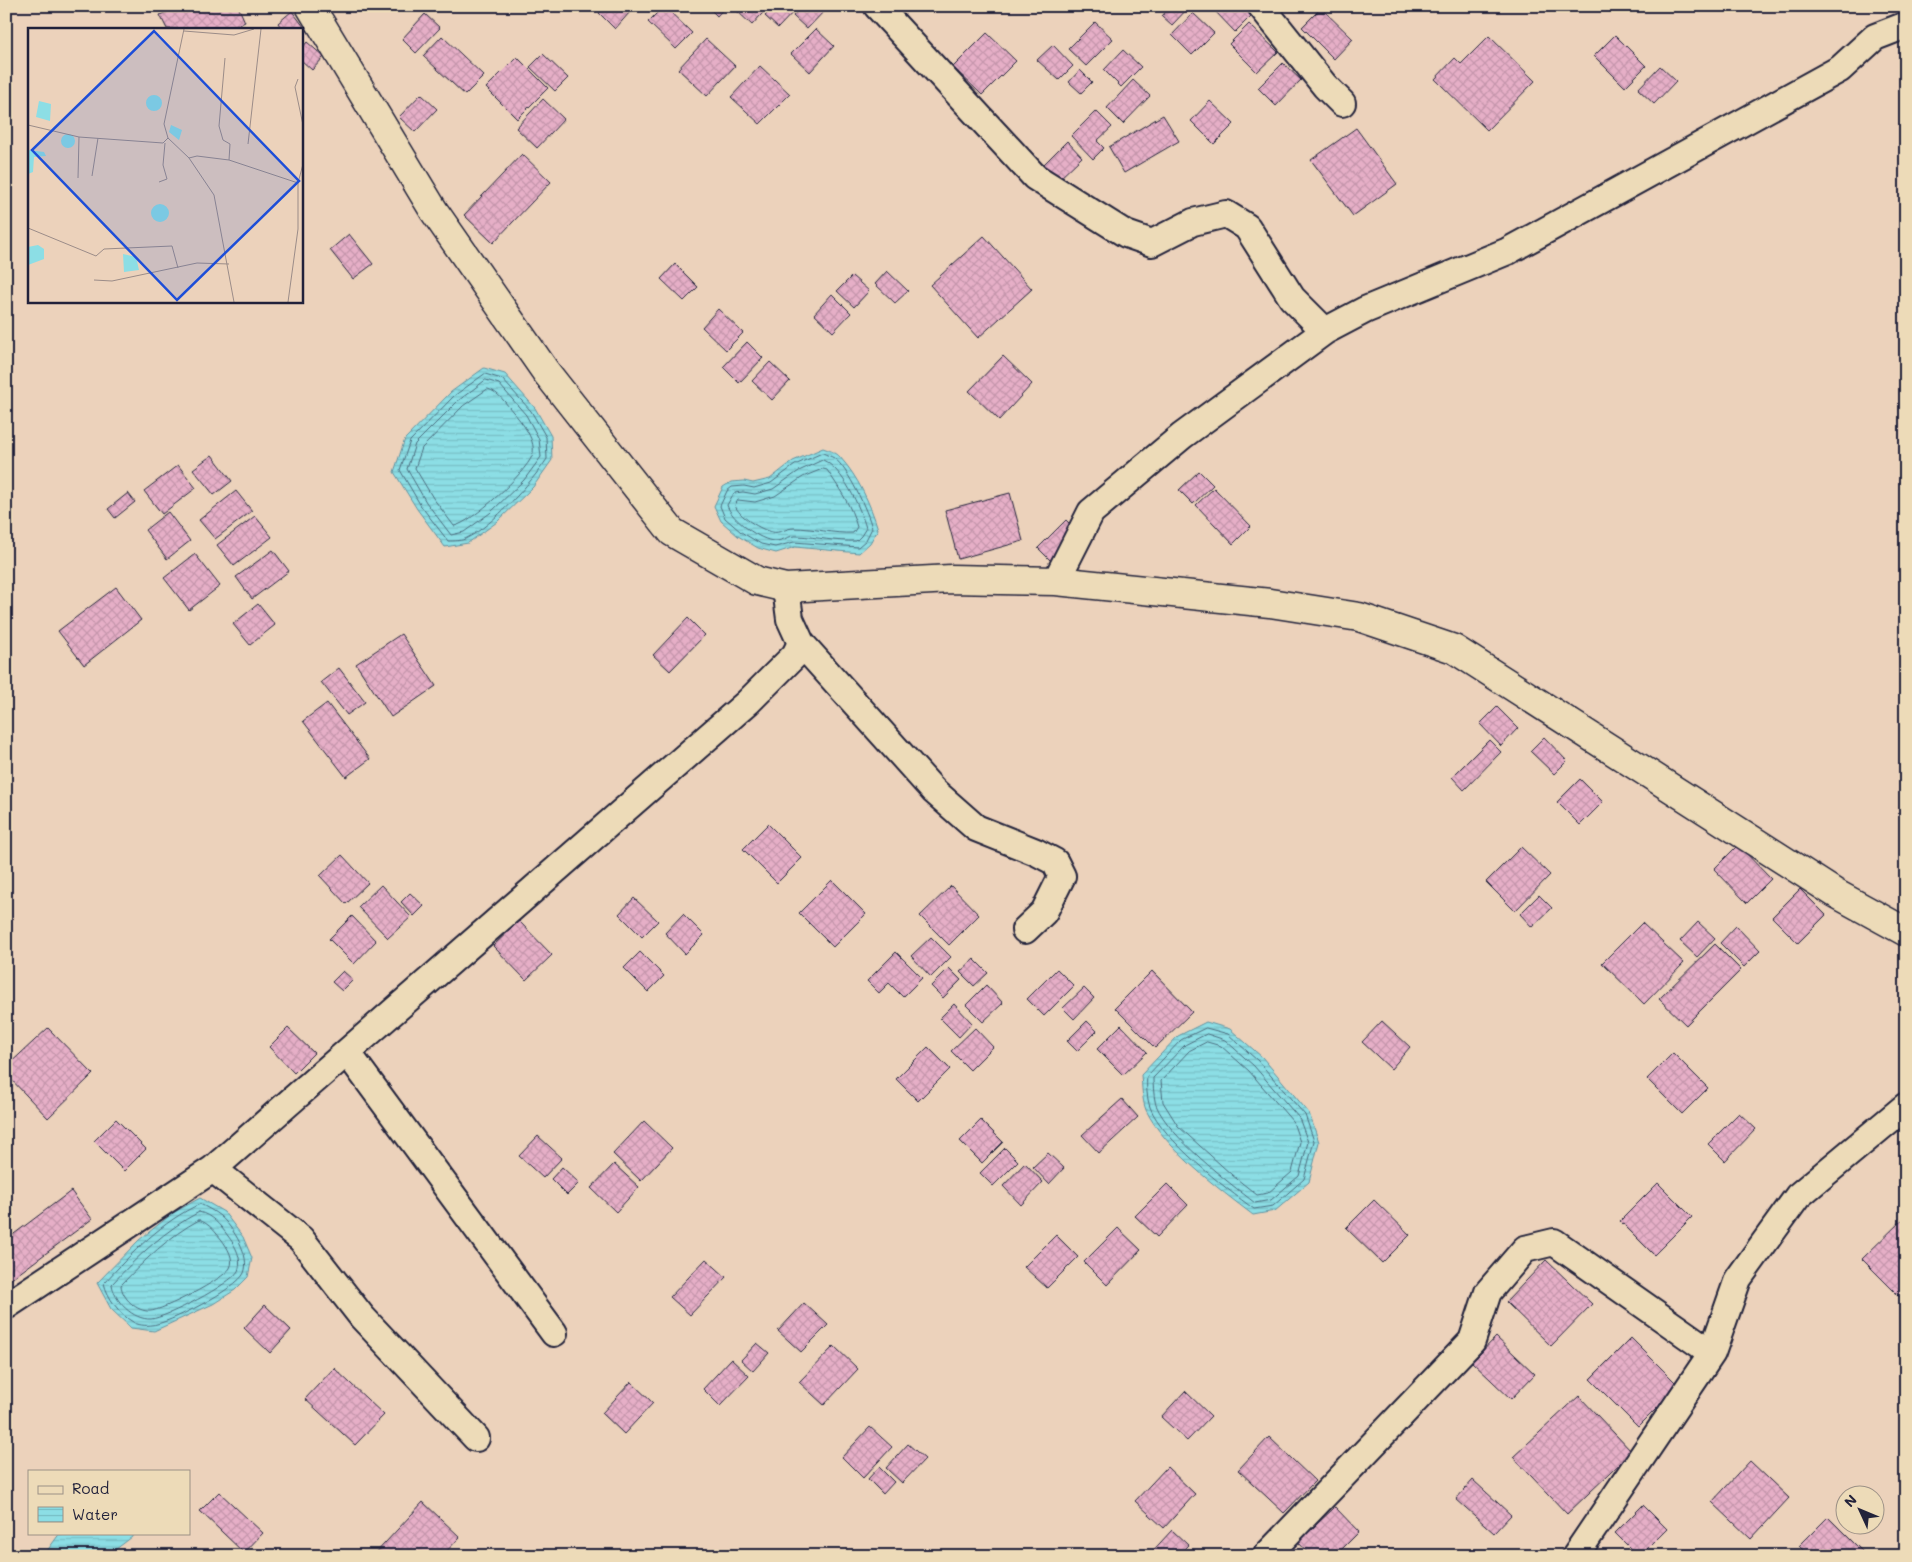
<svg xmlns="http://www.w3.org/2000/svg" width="1912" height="1562" viewBox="0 0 1912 1562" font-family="Mali,sans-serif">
<defs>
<pattern id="water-rules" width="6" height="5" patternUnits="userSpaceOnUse" patternTransform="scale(1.25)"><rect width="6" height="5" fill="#8cdee5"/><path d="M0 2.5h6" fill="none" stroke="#78bec5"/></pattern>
<pattern id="building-cross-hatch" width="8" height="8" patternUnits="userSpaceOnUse" patternTransform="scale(1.25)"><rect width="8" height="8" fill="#e6afc7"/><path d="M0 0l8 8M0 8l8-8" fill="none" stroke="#c596ac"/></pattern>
</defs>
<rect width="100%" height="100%" fill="#ecd2bb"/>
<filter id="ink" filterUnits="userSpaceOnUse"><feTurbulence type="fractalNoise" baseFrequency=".02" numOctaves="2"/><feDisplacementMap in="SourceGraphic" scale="10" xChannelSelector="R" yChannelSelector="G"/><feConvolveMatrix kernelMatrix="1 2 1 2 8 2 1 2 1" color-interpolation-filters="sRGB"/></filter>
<g filter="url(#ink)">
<path fill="url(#water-rules)" stroke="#6293a1" d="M484,368L505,374L535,408L551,436L552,460L533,487L497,522L468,543L445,547L417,509L394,472L405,439L451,392Z
M823,448C828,450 836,452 840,457C858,477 870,503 878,529L870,543L859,553L795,547L776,553L758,548L738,536L721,521L714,506L723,487L731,482L744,481L753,483L770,479L793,461Z
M1206,1022L1230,1029L1262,1057L1309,1113L1319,1142L1309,1182L1275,1211L1253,1215C1219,1189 1164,1148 1146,1110C1142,1100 1142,1086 1141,1075L1178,1036Z
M200,1198L224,1212L243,1237L252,1258L248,1277L235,1290L213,1304L154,1331L131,1328L111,1309L97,1283L139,1240L173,1213Z
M60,1533H133L132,1537L107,1556H39L44,1555Z"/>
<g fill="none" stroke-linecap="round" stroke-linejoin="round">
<path stroke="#4c6d7f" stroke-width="1" d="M485,374L502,379L531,411L546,437L547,459C531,483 493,525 467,538C462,541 454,541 448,541L421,506L400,470L410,441L454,396Z
M486,380L499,384L526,415L539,439L541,457L524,480L490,513L464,532L451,535L426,502L407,469L415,444L458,401Z
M488,389C499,392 506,404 513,412C521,421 538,442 532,456C526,472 471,524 454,526L433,498L415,468L422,448L463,406Z
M823,453C826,455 831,456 834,458C848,468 868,512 872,528L866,540L858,547L794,542L775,547L761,544L741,532L725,518L720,506L727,491L732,487L744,486L754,488L771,483L795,465Z
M823,460C843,469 860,507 866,528L861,536L856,541C836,542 817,537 798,536C789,535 783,541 775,541C760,541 731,519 727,505L734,493L743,492L755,494L773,489L799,471Z
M823,469L827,470C839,488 851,505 857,527L853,533C833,534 814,528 794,528C786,528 779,534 772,532C761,530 738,516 735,505L738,500L755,502L775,496L803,477Z
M1206,1028L1228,1034L1258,1061L1305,1115L1314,1141L1304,1179L1273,1206L1254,1209C1225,1188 1162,1139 1150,1107C1147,1099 1146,1085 1147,1076L1181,1040Z
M1207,1034L1225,1040L1254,1066L1299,1118L1308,1142L1299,1176L1271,1200L1255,1203C1227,1181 1170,1138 1156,1105C1154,1098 1153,1086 1153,1078L1185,1045Z
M1207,1042L1221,1046L1249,1071L1293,1122L1300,1142L1292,1172L1268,1193L1257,1195L1232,1175L1178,1126L1163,1102L1161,1081L1189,1051Z
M200,1204C206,1207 214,1211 220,1216C233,1227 251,1256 244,1273C238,1288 167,1325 151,1325C146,1326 137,1325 133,1322C120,1315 107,1297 104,1283C132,1253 162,1221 200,1204Z
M199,1212C212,1215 220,1225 228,1236C235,1245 243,1259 238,1271C231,1284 166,1318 151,1319C133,1320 114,1301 112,1284C138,1256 165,1230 199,1212Z
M199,1220C210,1224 215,1232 222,1240C227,1247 235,1259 230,1268C224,1279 162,1311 150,1311C137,1312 122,1298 121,1285C144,1261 169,1236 199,1220Z"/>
</g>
<path fill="url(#building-cross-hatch)" stroke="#22223b" d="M179,6H238L245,22L230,29H167L160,15Z
M606,6H624L630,12L615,29L599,13Z
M664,6L692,33L676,49L648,22Z
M707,6H726L717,16Z
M742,6H769L752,25L737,11Z
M774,6H796L797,8L778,28L765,16Z
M802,6H825L827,8L807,29L793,16Z
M1171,6H1190L1172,25L1162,16Z
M1216,6H1243L1252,15L1235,32L1213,9Z
M1321,8L1353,39L1334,59L1302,27Z
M292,11L307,31L301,35V29H282L278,23Z
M1193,13L1214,33L1192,55L1172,35Z
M425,14L440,28L416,53L402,39Z
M1095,22L1113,39L1086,66L1068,49Z
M1249,24L1278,52L1257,72L1229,44Z
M816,29L834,46L810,72L791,54Z
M987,33L1016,61L982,95L953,67Z
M1615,35L1646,66L1625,87L1594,56Z
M442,36L484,76L465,95L423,56Z
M1489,36L1535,81L1487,130L1435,79L1455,58L1461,64Z
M706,39L735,66L707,96L678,69Z
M307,42L324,57L312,70L301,60V49Z
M1053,45L1073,66L1059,80L1037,60Z
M1123,50L1141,67L1121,87L1104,70Z
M543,54L568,78L555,91L530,67Z
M517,57L548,88L517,119L486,88Z
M1283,63L1301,80L1276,106L1258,88Z
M760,66L790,94L760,124L731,97Z
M1660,66L1676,81L1654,104L1638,89Z
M1080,70L1092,82L1081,93L1069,82Z
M1133,80L1150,96L1123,124L1107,108Z
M421,94L437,109L415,132L399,117Z
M543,99L564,119L537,148L516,128Z
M1210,101L1234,124L1214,144L1191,121Z
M1096,111L1112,127L1097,141L1104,148L1093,159L1071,136Z
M1163,115L1179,141L1124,173L1109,147Z
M1356,128L1397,184L1353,216L1311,160Z
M1067,141L1082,157L1055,183L1040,168Z
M522,154L551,182L493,243L464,215Z
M349,234L373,264L353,279L330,250Z
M984,236L1032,289L978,338L930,285Z
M675,264L698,287L684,301L661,279Z
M887,271L908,291L895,303L875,284Z
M852,276L869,291L854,307L837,291Z
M832,294L851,313L833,332L814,314Z
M718,309L743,333L726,350L702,327Z
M747,342L763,358L739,383L723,367Z
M1003,356L1032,384L999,420L969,391Z
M770,362L790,381L772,400L752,381Z
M212,455L232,481L214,495L193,469Z
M178,465L196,488L162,514L144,491Z
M1199,471L1213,485L1193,504L1179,490Z
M1214,488L1251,526L1233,544L1196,505Z
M236,491L252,511L215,539L199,520Z
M128,493L135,502L115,518L108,509Z
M1010,493L1023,541L958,559L945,510Z
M168,512L190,541L167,559L145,530Z
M255,516L272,537L234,566L217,545Z
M1066,520L1079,533L1051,561L1038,548Z
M273,550L289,571L252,599L236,577Z
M195,554L220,586L189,610L164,578Z
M116,587L141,620L84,665L58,631Z
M258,604L275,625L250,645L233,624Z
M688,618L705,635L670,671L653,655Z
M401,634L436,686L391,717L356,664Z
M339,668L365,702L347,715L321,682Z
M327,703L370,759L346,777L303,721Z
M1497,707L1518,728L1501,746L1480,724Z
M1544,737L1567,761L1554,774L1530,751Z
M1489,740L1501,752L1464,790L1452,777Z
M1580,779L1603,802L1580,825L1557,802Z
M768,824L802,858L777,883L743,849Z
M1738,845L1771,879L1747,903L1714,869Z
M1521,847L1550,875L1515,911L1486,882Z
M342,855L368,883L346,904L320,876Z
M832,880L866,914L833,947L799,913Z
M381,885L411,917L388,938L358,907Z
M951,886L979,915L949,945L920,916Z
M1800,889L1826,915L1798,943L1772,917Z
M410,893L424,906L414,916L401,902Z
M1539,895L1552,908L1532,927L1520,914Z
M634,898L658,921L642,937L619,914Z
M683,914L704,935L685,954L665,933Z
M352,916L376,941L354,964L329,939Z
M519,921L552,955L526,980L493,946Z
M1698,922L1715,938L1697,957L1680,941Z
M1642,923L1684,963L1644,1004L1602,963Z
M1736,926L1760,951L1744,967L1720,943Z
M931,937L951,957L931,977L911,956Z
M1715,944L1741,970L1686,1025L1659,999Z
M640,952L664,976L648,992L624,968Z
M896,952L922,978L903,997L889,983L879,993L867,981Z
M974,959L988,973L974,986L960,972Z
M949,968L961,980L943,998L931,986Z
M1057,969L1074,986L1044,1016L1027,999Z
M343,971L353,980L342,991L332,982Z
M1152,971L1192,1012L1155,1048L1115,1008Z
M986,985L1003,1003L983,1022L966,1005Z
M1084,988L1094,998L1074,1019L1063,1008Z
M954,1004L972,1023L959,1037L940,1018Z
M1087,1021L1097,1031L1077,1051L1067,1041Z
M1382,1021L1410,1047L1391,1069L1362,1042Z
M1121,1025L1147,1052L1123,1075L1097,1049Z
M48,1028L93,1074L48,1118L6,1074V1067Z
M288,1028L314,1053L294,1073L269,1047Z
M975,1028L993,1047L970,1070L951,1051Z
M928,1047L950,1069L918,1101L896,1079Z
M1673,1053L1708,1088L1682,1114L1647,1079Z
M1122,1099L1138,1117L1099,1153L1082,1135Z
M1739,1113L1756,1129L1725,1161L1708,1144Z
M116,1119L146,1149L124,1171L94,1141Z
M981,1120L1003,1142L982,1163L960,1141Z
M644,1121L672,1148L641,1181L613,1154Z
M538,1136L562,1158L543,1178L519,1156Z
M1005,1148L1018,1161L993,1186L980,1173Z
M1048,1153L1064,1168L1049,1184L1033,1167Z
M1025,1163L1043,1182L1021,1205L1003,1186Z
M614,1164L639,1187L616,1212L591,1188Z
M562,1167L579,1183L567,1195L551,1179Z
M1658,1183L1692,1217L1654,1255L1620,1221Z
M1167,1184L1188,1205L1157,1237L1135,1216Z
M71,1191L92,1219L6,1283V1240Z
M1374,1200L1410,1235L1382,1263L1346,1228Z
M1903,1219L1906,1222V1303L1862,1259Z
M1118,1228L1141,1250L1107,1285L1084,1262Z
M1056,1235L1078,1257L1047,1288L1024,1267Z
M706,1259L726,1277L690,1315L670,1297Z
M1546,1260L1592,1304L1551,1346L1506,1302Z
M804,1303L828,1325L801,1352L778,1331Z
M265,1305L291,1330L270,1353L244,1328Z
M1496,1337L1535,1374L1511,1399L1472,1362Z
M1631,1338L1679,1386L1638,1427L1590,1379Z
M757,1343L769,1353L753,1371L741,1360Z
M834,1346L858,1369L824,1405L799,1382Z
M731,1359L749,1376L720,1406L703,1389Z
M334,1368L384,1415L355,1445L305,1399Z
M631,1382L653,1403L624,1434L602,1413Z
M1185,1391L1211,1416L1187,1441L1161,1417Z
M1579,1396L1632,1452L1567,1514L1513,1457Z
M870,1427L892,1447L863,1478L842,1457Z
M1269,1437L1315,1481L1284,1513L1238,1470Z
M908,1444L925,1459L902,1483L886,1468Z
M1750,1461L1789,1498L1751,1539L1712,1502Z
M879,1467L894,1482L883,1494L868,1479Z
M1167,1467L1195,1494L1164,1528L1135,1501Z
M1473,1480L1511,1515L1494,1533L1456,1499Z
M219,1492L263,1533L244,1553L200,1511Z
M423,1502L460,1537L442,1556H373Z
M1643,1505L1667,1529L1640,1556H1638L1615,1533Z
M1335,1507L1359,1532L1335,1556H1311L1298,1542Z
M1828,1517L1865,1554L1864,1556H1809L1799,1546Z
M1172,1530L1188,1545L1177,1556H1148Z"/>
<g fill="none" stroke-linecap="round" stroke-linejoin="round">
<g stroke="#22223b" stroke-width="30">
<path id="street" d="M877,6L1035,177L1126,234L1152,243L1193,222L1226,214L1247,227L1292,298L1325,331
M1261,6L1325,86L1342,103
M1056,581L1091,512L1182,436L1325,331L1365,310L1508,251L1840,69L1875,37L1906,25
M801,643L934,791L976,828L1036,852L1055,862L1062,876L1044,912L1025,930
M347,1052L554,1333
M213,1169L301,1239L362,1317L476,1438
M6,1306L213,1169L748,702L795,655L801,643L790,619L786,588
M1266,1556L1472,1341L1488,1292L1525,1249L1554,1242L1712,1353
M1575,1556L1712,1353L1738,1279L1798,1196L1906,1106"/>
</g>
<g stroke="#22223b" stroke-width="31">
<path id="secondary" d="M310,6L434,211L546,372L672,532L757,581L786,588L951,579L1056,581L1270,603L1359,617L1454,649L1835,893L1906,932"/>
</g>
<use href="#street" stroke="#eddbb8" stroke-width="26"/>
<use href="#secondary" stroke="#eddbb8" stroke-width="28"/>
</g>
</g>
<g transform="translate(28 28)">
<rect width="275" height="275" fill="#ecd2bb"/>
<path d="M118 75a8 8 0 1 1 16 0a8 8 0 1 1-16 0ZM11,73L23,76L22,93L8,89ZM143,97L154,102L151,112L141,104ZM33 113a7 7 0 1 1 14 0a7 7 0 1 1-14 0ZM0,122L16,124L18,128L6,129L5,144L0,146ZM123 185a9 9 0 1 1 18 0a9 9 0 1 1-18 0ZM10,217L16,221V231L0,237V219ZM95,226L108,229L111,242L96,244Z" fill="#8cdee5"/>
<path fill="none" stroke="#9b8c88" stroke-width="1" d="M156,1L136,96L140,110L161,130L186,167L206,274M156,3L206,7L226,1M197,30L191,98L195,112L202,116L201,132M270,51L267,59L275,97M0,97L51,109L135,115L140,110M220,116L233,1M161,130L169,128L201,132L270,155V201L260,274M64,148L70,110M50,150L51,109M131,154L139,151L135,137L137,115M270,155L275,136M0,200L68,228L76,221L144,218L150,240M66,252L84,253L169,235L201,236"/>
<path fill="#1d4ed8" fill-opacity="0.15" stroke="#1d4ed8" stroke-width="2.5" d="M126,3L271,153L149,272L4,122Z"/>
<rect width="275" height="275" fill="none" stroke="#22223b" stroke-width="2.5"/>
</g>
<rect width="1912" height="1562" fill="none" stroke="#eddbb8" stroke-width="25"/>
<rect x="12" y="12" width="1887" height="1537" fill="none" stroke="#22223b" stroke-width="2" filter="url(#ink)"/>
<rect x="28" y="1470" width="162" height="65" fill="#eddbb8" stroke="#9c9186"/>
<rect x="38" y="1486" width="25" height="8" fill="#eddbb8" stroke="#9c9186"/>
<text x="72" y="1494" font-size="15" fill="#22223b">Road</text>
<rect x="38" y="1507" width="25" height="15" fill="url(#water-rules)" stroke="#9c9186"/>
<text x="72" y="1520" font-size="15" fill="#22223b">Water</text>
<g transform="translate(1860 1510) rotate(314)"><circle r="24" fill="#eddbb8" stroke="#9c9186"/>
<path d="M0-4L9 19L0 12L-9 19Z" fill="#22223b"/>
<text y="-8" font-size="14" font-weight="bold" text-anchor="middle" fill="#22223b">N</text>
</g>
</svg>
